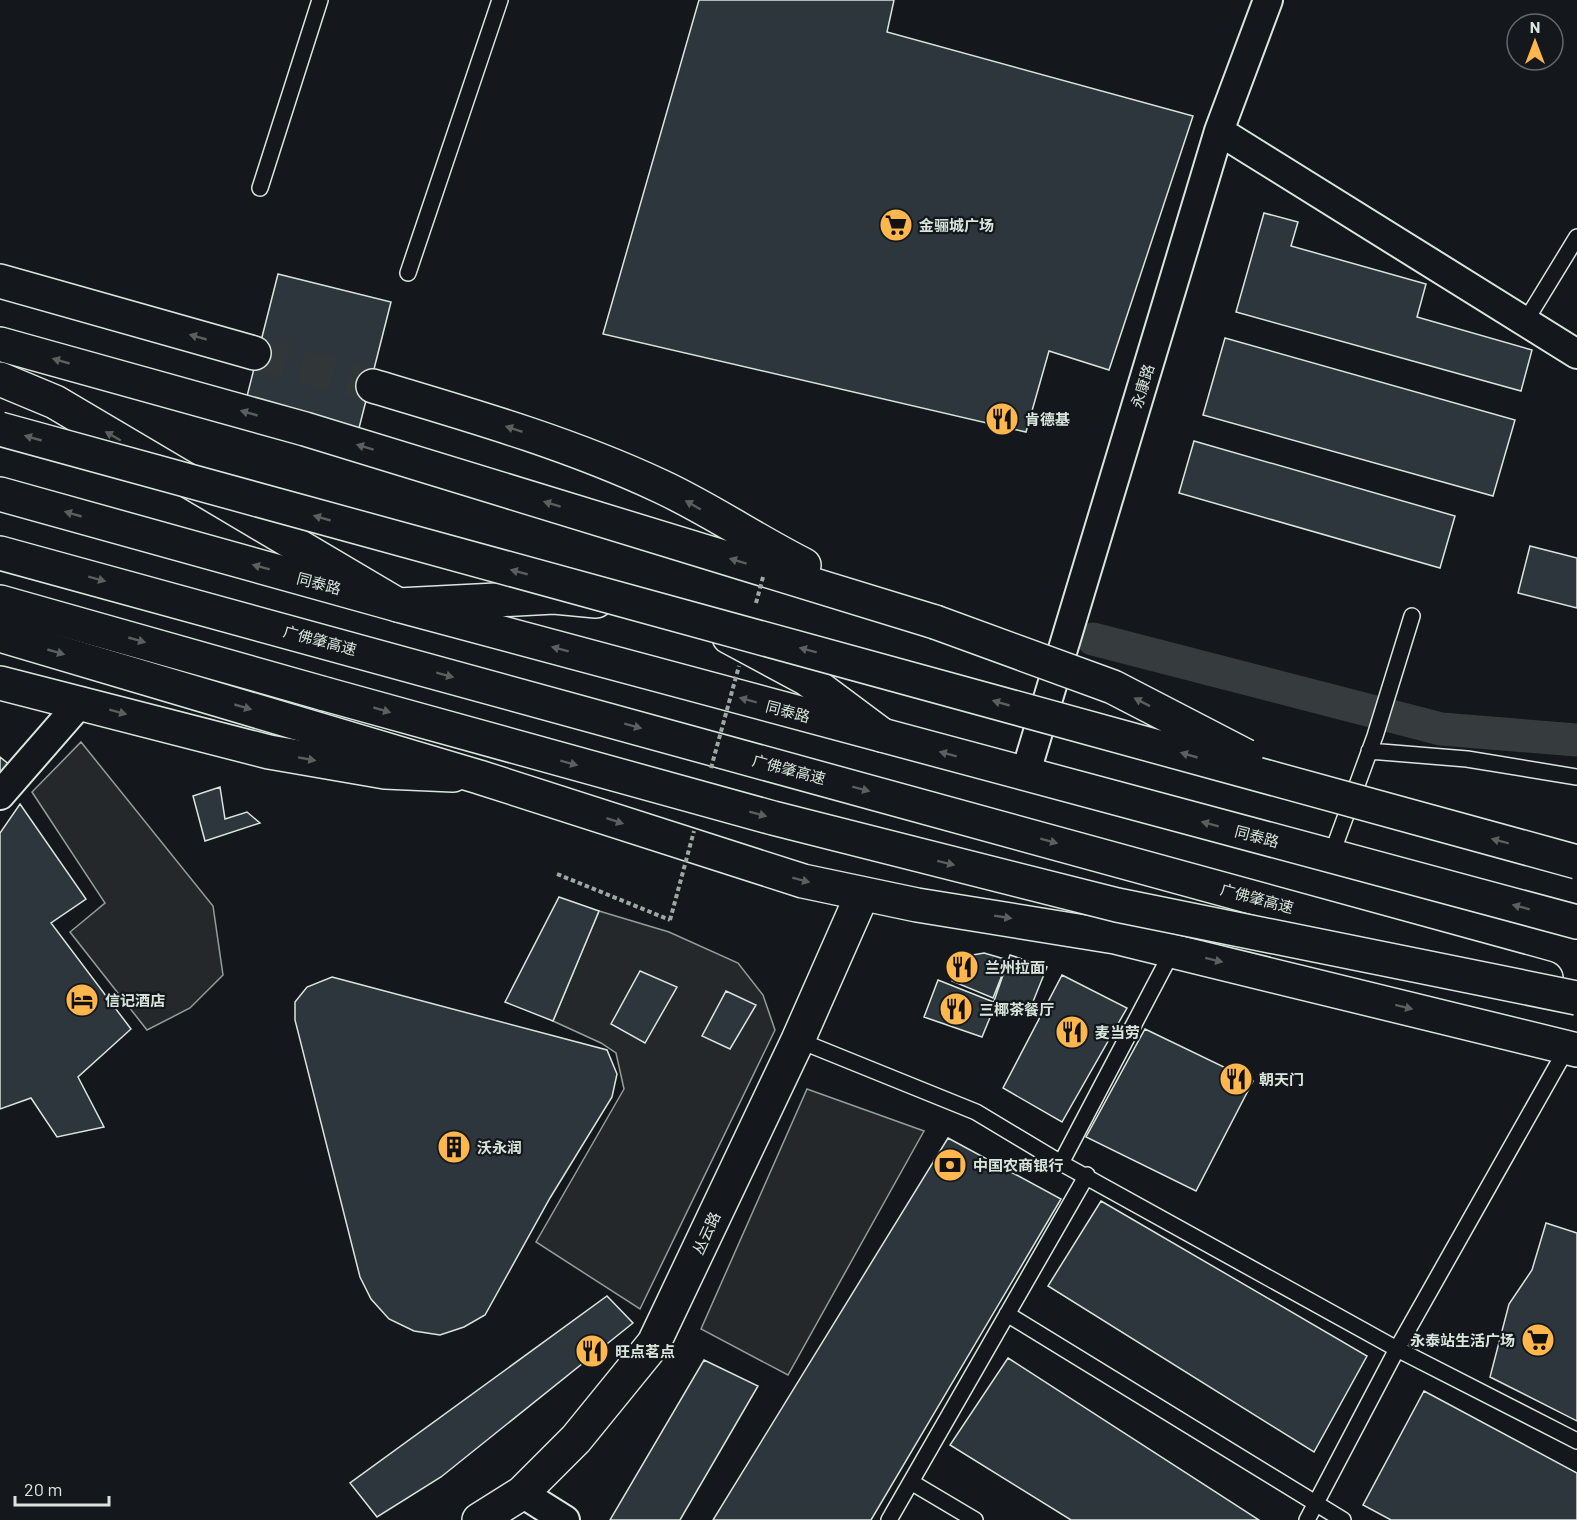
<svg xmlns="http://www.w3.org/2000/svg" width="1577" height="1520" viewBox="0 0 1577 1520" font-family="Barlow,'Noto Sans SC',sans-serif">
<rect width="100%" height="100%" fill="#14181c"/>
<path fill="#24282b" stroke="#939e99" stroke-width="1.5" d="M81,742L213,906L223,975L190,1008L147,1030L70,932L105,903L32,792Z
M599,911L669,932L738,963L763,995L775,1030L640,1309L536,1242L624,1089L616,1053L601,1043L553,1021Z
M807,1089L924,1131L788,1375L701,1329Z"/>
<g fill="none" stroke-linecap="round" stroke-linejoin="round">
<path stroke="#363b3e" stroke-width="33" d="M1093,639L1441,729L1577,740"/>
</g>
<path fill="#2c363c" stroke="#d8e6dc" stroke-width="1.5" d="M699,0H894L887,32L1193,116L1109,370L1049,351L1026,432L603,334Z
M1264,213L1298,222L1291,246L1426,284L1417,317L1532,350L1521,391L1236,312Z
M278,274L391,302L357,436L244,408Z
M1225,338L1515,420L1493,496L1203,415Z
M1194,441L1455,516L1440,568L1179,493Z
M1530,546L1577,558V608L1518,593Z
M0,757L10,765L0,778Z
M220,787L225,819L247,812L260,823L205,841L193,796Z
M20,804L86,899L51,923L131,1029L78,1077L104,1127L57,1137L31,1098L0,1109V833Z
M559,897L599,911L553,1021L505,1002Z
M984,953L1008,960L993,998L952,981L967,956Z
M1010,955L1047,967L1028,1014L994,1001Z
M640,971L677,987L645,1043L611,1024Z
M1062,975L1127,1008L1062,1122L1003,1088Z
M332,977L607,1050L617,1074L612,1097L550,1198L485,1315L464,1327L440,1335L414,1331L389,1319L371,1299L360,1277L295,1020V1002L307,987Z
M938,980L996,1003L982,1037L924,1017Z
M726,991L756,1005L730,1049L702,1036Z
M1145,1029L1253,1081L1196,1191L1086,1137Z
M948,1138L1061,1199L871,1520H713Z
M1101,1201L1367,1356L1314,1452L1048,1286Z
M1546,1223L1577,1233V1421L1490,1377L1509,1304L1532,1270Z
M607,1296L633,1323L441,1477L377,1517L350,1483Z
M1008,1358L1259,1520H1071L950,1445Z
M704,1360L758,1386L680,1520H610Z
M1424,1391L1577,1473V1520H1391L1363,1505Z"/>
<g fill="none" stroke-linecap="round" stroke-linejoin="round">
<path stroke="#313739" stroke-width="33" stroke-dasharray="33 16" stroke-linecap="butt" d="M254,353L373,386"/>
<g stroke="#d8e6dc" stroke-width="18">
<path id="service" d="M260,188L320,0
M408,273L500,0
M1525,322L1577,237
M1369,751L1467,759L1577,777
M1331,856L1375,736L1412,616
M798,1040L976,1112L1061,1163L1173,950
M1061,1163L1397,1349L1577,1441
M1007,1314L1343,1520
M911,1482L975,1520
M889,1520L1087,1175
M1307,1520L1397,1349L1567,1048"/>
</g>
<g stroke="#d8e6dc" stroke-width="32">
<path id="minor" d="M1219,131L1577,354
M1025,775L1219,131L1268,0
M0,795L81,702
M522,1493L565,1520"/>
</g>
<g stroke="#d8e6dc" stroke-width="36">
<path id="tertiary" d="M0,494L398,605L554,597L596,601
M729,637L807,679L882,735
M0,683L269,752L385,772L453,775
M479,1520L522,1493L576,1439L654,1343L798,1040L862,895"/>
</g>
<g stroke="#d8e6dc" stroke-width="36">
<path id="secondary" d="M0,379L55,402L398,605L1577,922
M0,635L479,777L803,881L917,905L1115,937L1577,1050"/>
</g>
<g stroke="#d8e6dc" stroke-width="36">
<path id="motorway" d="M0,281L254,353
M0,344L305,429L935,622
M373,386C470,415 568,443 660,486C708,508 756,541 804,565
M0,553L1546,978
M0,602L325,694"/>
</g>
<path stroke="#9da8a2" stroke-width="4" stroke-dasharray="4.5 3" stroke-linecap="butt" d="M557,874L670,920"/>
<use href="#service" stroke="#14181c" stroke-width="15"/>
<use href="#minor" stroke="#14181c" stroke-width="28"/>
<use href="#tertiary" stroke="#14181c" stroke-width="33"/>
<use href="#secondary" stroke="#14181c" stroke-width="33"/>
<use href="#motorway" stroke="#14181c" stroke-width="33"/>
<g stroke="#d8e6dc" stroke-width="36" stroke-linecap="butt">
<path id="motorway-bridge" d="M0,429L1577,862
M935,622L1113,687L1246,756
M325,694L773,818L1117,905L1577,998"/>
</g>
<path stroke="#9da8a2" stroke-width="4" stroke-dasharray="4.5 3" stroke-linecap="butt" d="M756,603L763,577
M711,768L739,666
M670,920L694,831"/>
<use href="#motorway-bridge" stroke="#14181c" stroke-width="33"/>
</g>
<defs><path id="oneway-solid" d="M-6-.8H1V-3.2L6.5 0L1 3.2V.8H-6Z" transform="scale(1.5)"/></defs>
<g fill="#59605f">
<use href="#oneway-solid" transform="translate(198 337) rotate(-164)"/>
<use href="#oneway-solid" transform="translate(61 361) rotate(-164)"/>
<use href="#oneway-solid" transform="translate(249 413) rotate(-164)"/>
<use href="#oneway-solid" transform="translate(514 429) rotate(-162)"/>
<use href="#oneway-solid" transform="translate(113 436) rotate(-150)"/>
<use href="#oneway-solid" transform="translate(33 438) rotate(-164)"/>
<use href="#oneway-solid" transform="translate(365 447) rotate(-163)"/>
<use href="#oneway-solid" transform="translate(552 504) rotate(-163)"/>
<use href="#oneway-solid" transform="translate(693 505) rotate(-150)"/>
<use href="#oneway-solid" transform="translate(73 514) rotate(-164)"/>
<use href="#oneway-solid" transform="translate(322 518) rotate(-164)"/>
<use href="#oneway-solid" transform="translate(738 561) rotate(-163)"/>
<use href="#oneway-solid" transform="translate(261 567) rotate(-165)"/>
<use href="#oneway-solid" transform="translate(519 572) rotate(-165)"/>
<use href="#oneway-solid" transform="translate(97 579) rotate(15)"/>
<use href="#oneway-solid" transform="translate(137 640) rotate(16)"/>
<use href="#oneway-solid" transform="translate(560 649) rotate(-165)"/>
<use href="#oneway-solid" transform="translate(808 650) rotate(-165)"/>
<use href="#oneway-solid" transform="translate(56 652) rotate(16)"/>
<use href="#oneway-solid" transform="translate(445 675) rotate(15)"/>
<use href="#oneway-solid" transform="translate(748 700) rotate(-165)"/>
<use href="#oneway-solid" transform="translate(1142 702) rotate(-153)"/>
<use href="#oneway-solid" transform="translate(1001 703) rotate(-164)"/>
<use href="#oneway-solid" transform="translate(243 707) rotate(16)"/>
<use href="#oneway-solid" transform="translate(382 710) rotate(16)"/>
<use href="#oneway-solid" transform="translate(118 712) rotate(15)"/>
<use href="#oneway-solid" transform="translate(633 726) rotate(15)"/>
<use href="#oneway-solid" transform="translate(948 754) rotate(-165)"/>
<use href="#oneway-solid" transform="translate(1189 755) rotate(-164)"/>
<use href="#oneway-solid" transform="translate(307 759) rotate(10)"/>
<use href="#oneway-solid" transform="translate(569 763) rotate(15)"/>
<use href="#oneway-solid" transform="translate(861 789) rotate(15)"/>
<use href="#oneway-solid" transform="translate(758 814) rotate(15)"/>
<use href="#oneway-solid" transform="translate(615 821) rotate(18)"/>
<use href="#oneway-solid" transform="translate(1210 824) rotate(-165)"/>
<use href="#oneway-solid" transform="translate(1049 841) rotate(15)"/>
<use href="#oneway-solid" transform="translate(1500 841) rotate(-165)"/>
<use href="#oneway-solid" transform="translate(946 863) rotate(14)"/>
<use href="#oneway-solid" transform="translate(801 880) rotate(15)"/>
<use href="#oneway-solid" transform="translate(1521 907) rotate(-165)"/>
<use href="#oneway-solid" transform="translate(1003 917) rotate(9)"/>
<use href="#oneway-solid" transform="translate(1214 960) rotate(14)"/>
<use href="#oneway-solid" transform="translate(1404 1007) rotate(14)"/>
</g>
<defs>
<g id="supermarket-disc" transform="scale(1.725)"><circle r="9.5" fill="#ffb74d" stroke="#14181c"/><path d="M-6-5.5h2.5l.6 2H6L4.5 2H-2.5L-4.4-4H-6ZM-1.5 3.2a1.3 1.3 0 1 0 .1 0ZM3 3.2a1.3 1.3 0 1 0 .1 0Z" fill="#111"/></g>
<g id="restaurant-disc" transform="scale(1.725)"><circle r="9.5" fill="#ffb74d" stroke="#14181c"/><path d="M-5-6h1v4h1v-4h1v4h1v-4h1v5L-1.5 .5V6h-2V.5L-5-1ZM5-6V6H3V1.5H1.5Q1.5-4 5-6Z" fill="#111"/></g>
<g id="hotel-disc" transform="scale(1.725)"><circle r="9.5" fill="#ffb74d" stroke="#14181c"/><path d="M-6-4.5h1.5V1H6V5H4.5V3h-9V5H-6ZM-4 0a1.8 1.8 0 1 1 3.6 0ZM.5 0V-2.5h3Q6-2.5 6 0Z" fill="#111"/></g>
<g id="building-disc" transform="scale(1.725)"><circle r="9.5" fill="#ffb74d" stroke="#14181c"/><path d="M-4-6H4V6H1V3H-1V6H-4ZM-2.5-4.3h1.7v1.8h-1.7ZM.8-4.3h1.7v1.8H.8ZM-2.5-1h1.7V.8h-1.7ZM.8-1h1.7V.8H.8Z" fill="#111"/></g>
<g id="bank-disc" transform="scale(1.725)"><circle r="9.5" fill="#ffb74d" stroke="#14181c"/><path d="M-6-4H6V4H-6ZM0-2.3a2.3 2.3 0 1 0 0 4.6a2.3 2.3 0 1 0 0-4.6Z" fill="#111"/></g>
</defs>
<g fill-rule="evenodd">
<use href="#supermarket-disc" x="896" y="225"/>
<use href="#restaurant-disc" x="1002" y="419"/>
<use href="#restaurant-disc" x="962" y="967"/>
<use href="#hotel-disc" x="82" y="1000"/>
<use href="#restaurant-disc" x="956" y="1009"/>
<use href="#restaurant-disc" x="1072" y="1032"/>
<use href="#restaurant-disc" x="1236" y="1079"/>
<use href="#building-disc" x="454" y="1147"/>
<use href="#bank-disc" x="950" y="1165"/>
<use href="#supermarket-disc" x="1538" y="1340"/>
<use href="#restaurant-disc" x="592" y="1351"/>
</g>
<g text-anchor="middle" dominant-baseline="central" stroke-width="4.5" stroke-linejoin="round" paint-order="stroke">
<g font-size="15" font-weight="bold" fill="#d8e6dc" stroke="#14181c" text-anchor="start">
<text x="919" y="225">金骊城广场</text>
<text x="1025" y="419">肯德基</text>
<text x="985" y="967">兰州拉面</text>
<text x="105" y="1000">信记酒店</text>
<text x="979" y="1009">三椰茶餐厅</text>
<text x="1095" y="1032">麦当劳</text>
<text x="1259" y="1079">朝天门</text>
<text x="477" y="1147">沃永润</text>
<text x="973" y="1165">中国农商银行</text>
<text x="1515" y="1340" text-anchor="end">永泰站生活广场</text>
<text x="615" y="1351">旺点茗点</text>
</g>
<g font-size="15" fill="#d8e6dc" stroke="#14181c">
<text transform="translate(1142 386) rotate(-73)">永康路</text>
<text transform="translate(319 583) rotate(15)">同泰路</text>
<text transform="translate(320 640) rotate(15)">广佛肇高速</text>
<text transform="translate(788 711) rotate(15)">同泰路</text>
<text transform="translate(789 769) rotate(15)">广佛肇高速</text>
<text transform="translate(1257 836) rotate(15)">同泰路</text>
<text transform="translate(1257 898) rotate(15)">广佛肇高速</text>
<text transform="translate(706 1233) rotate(-65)">丛云路</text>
</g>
</g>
<g transform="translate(1535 42)"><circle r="28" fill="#14181c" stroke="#626a69" stroke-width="1.5"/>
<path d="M0-4.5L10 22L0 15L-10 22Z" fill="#ffb74d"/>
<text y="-9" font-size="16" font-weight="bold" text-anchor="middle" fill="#d8e6dc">N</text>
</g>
<path d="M15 1496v9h94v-9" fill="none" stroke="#d8e6dc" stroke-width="3"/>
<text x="24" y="1496" font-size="18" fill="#d8e6dc" stroke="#14181c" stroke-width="4.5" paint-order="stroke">20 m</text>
</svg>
